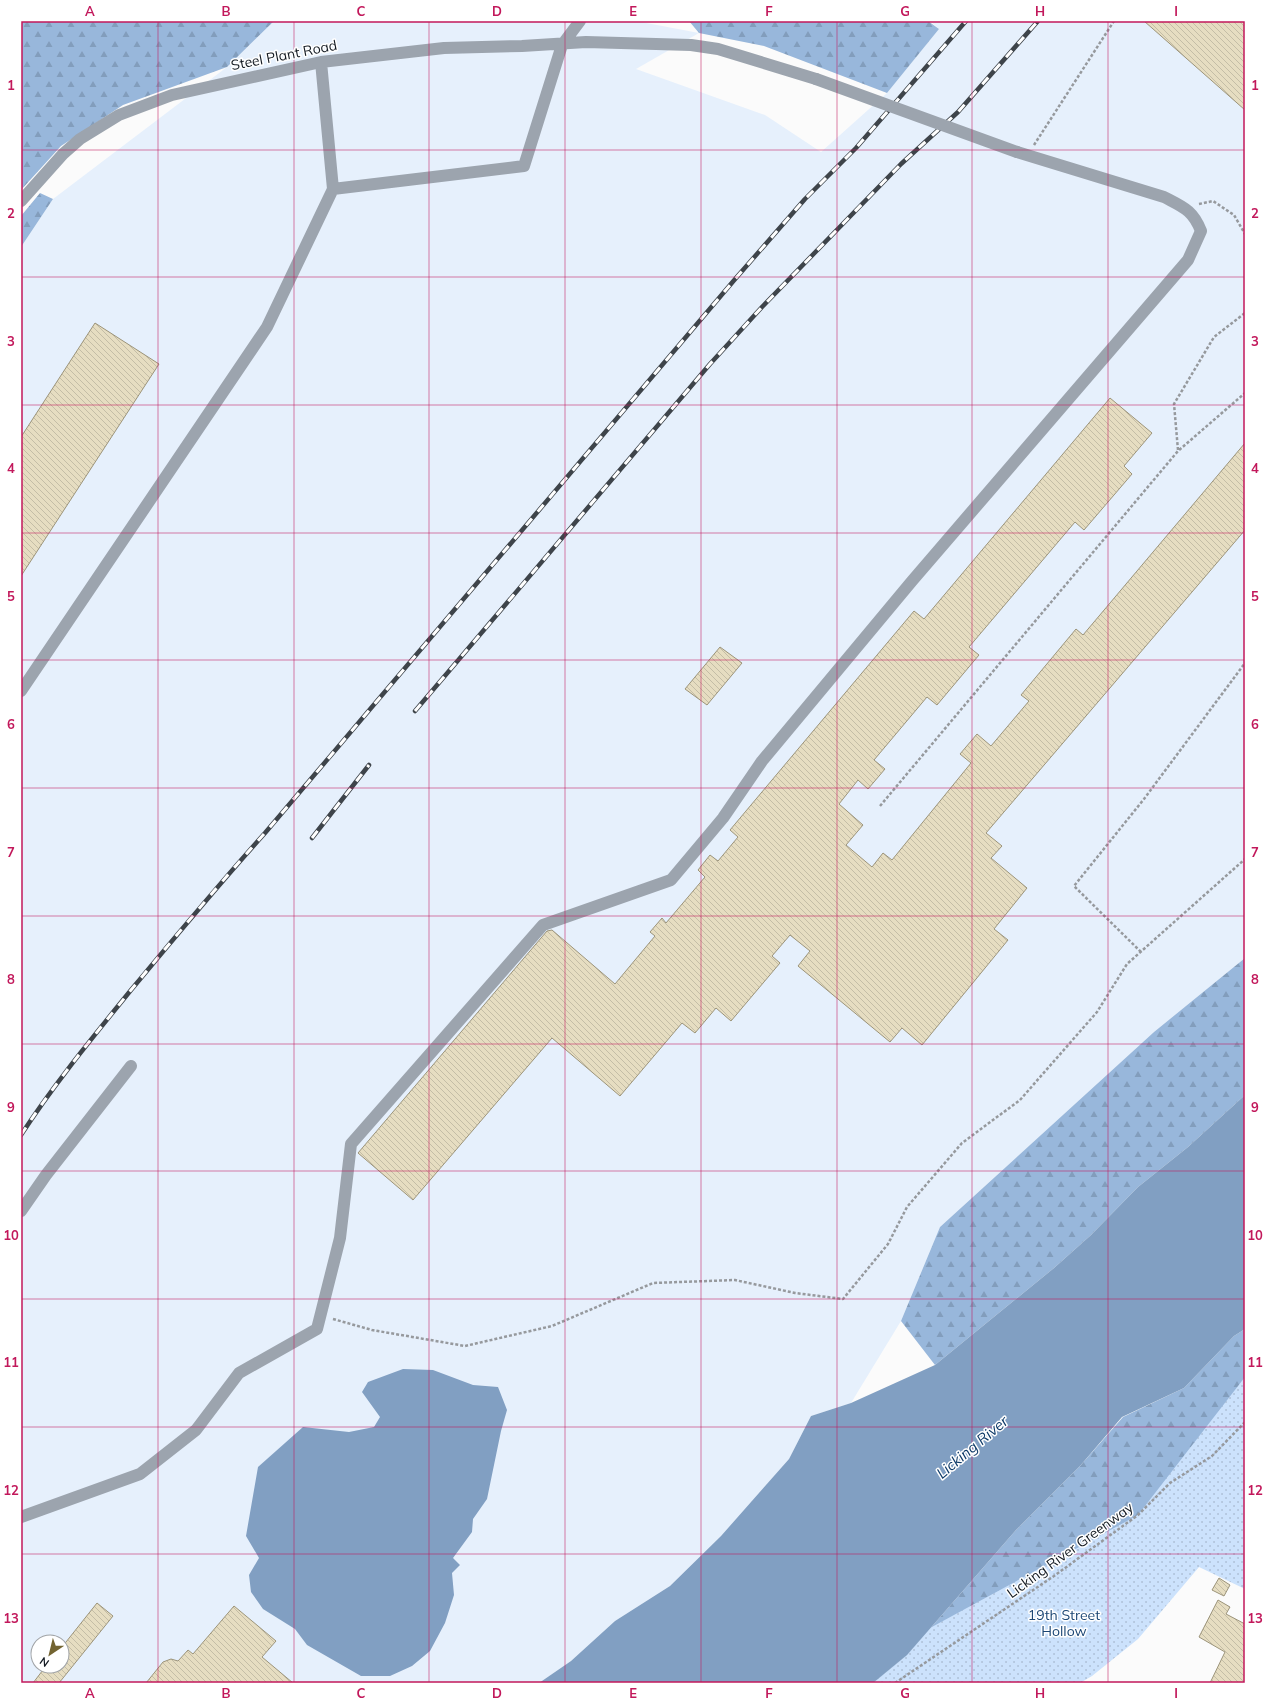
<svg xmlns="http://www.w3.org/2000/svg" width="1266" height="1704" viewBox="0 0 1266 1704" font-family="Mulish,sans-serif">
<defs>
<pattern id="forest-firs" width="22" height="20" patternUnits="userSpaceOnUse"><rect width="22" height="20" fill="#98b7db"/><path d="M5 1l3.5 6h-7zM16 11l3.5 6h-7z" fill="#829dbc"/></pattern>
<pattern id="park-dots" width="8" height="8" patternUnits="userSpaceOnUse"><rect width="8" height="8" fill="#cce2fc"/><path d="M2 2h.1M6 6h.1" fill="none" stroke="#aec1d8" stroke-width="1.8" stroke-linecap="round"/></pattern>
<pattern id="building-back-hatch" width="6" height="6" patternUnits="userSpaceOnUse"><rect width="6" height="6" fill="#e6ddc1"/><path d="M-1 5l2 2M0 0l6 6M5-1l2 2" fill="none" stroke="#c4bda6"/></pattern>
</defs>
<rect width="100%" height="100%" fill="#fbfbfb"/>
<path fill="#e6f0fc" fill-rule="evenodd" d="M274,21H636L699,33L636,69L765,115L821,152L887,93L939,29L930,21H1245V958L1154,1032L940,1227L901,1321L851,1403L811,1416L789,1459L721,1536L670,1586L615,1621L571,1661L539,1683H21V247L53,199L227,67ZM38,1642H62V1666H38Z"/>
<path fill="url(#forest-firs)" d="M21,21H274L227,67L123,105L61,146L21,190Z
M689,21H928L939,29L887,93L764,46L699,33Z
M40,193L53,199L21,247V216Z
M1245,958V1095L1188,1147L1138,1187L1091,1235L1054,1268L935,1365L901,1321L940,1227L1154,1032Z
M1245,1329V1579L1138,1515L873,1683L907,1655L1016,1530L1080,1466L1123,1417L1184,1388L1234,1336Z"/>
<path fill="url(#park-dots)" d="M1245,1377V1589L1199,1567L1138,1639L1092,1676L1080,1683H873L907,1655L930,1628L1138,1515Z"/>
<path fill="#819fc2" d="M1245,1095V1329L1234,1336L1184,1388L1122,1417L1080,1466L1016,1530L907,1655L873,1683H539L571,1661L615,1621L670,1586L721,1536L789,1459L811,1416L851,1403L935,1365L1054,1268L1091,1235L1138,1187L1188,1147Z
M403,1369L433,1370L473,1385L498,1387L507,1410L501,1431L487,1499L473,1519L472,1532L453,1558L460,1565L452,1573L454,1595L445,1623L430,1651L412,1666L390,1676H361L307,1645L295,1629L263,1609L251,1592L249,1575L259,1558L246,1536L258,1467L303,1427L349,1432L374,1427L380,1417L362,1392L368,1382Z"/>
<path fill="url(#building-back-hatch)" stroke="#9c947a" d="M1144,21H1245V110Z
M95,323L159,364L21,576V437Z
M1110,398L1152,433L1124,466L1132,474L1084,530L1075,522L969,647L979,655L937,705L927,697L874,760L885,769L868,789L858,780L839,804L863,825L846,845L872,867L883,853L892,860L971,763L960,754L977,734L991,746L1029,701L1021,695L1076,629L1083,635L1245,443V530L986,833L1002,846L991,858L1027,888L994,929L1008,940L922,1045L902,1028L890,1042L798,966L810,951L790,935L772,956L780,963L731,1021L716,1008L695,1033L682,1023L620,1096L552,1038L413,1200L358,1153L547,931L552,930L615,984L655,936L650,932L662,918L666,923L705,877L698,870L710,855L718,861L738,837L730,830L914,611L924,619Z
M720,647L742,663L707,705L685,689Z
M1219,1578L1230,1585L1224,1596L1212,1590Z
M1218,1600L1230,1607L1226,1614L1245,1624V1683H1210L1225,1652L1199,1637Z
M97,1603L113,1616L59,1683H33L46,1666H62V1647Z
M234,1606L276,1641L262,1657L293,1683H146L163,1662L171,1659L178,1661L188,1650L193,1654Z"/>
<g fill="none" stroke-linecap="round" stroke-linejoin="round">
<path stroke="#96999d" stroke-width="2.5" stroke-dasharray="3 2" stroke-linecap="butt" d="M1034,145L1114,21
M1199,204L1213,201L1234,215L1245,234
M1178,450L1174,404L1214,337L1245,313
M880,806L1178,451L1245,393
M1141,952L1074,886L1144,799L1245,663
M333,1319L372,1330L465,1346L552,1326L653,1283L735,1280L795,1293L843,1299L888,1244L907,1207L962,1143L1020,1100L1097,1012L1127,964L1245,859
M895,1683L1054,1576L1138,1515L1170,1483L1212,1456L1245,1422"/>
<path stroke="#9ca4ae" stroke-width="12" d="M333,189L524,166L562,45L580,21
M21,201L63,154L80,139L119,115L172,95L321,62L444,48L522,46L586,42L691,45L718,49L816,79
M21,691L267,327L333,189L321,62
M21,1211L46,1175L131,1066
M21,1517L140,1474L196,1430L239,1373L317,1329L340,1238L351,1144L543,925L671,880L723,818L762,761L912,581L1188,260L1201,231C1193,210 1183,207 1164,197L1017,152"/>
<g stroke="#3e444a" stroke-width="4.5">
<path id="rail" d="M415,711L710,364L762,307L901,164L958,112L1038,21
M312,838L369,765
M21,1135C54,1084 93,1037 131,990C175,937 219,884 265,833L736,278L805,199L856,148L966,21"/>
</g>
<use href="#rail" stroke="#fff" stroke-width="3" stroke-dasharray="9" stroke-linecap="butt"/>
<path stroke="#9ca4ae" stroke-width="12" d="M816,79L1017,152"/>
</g>
<path fill="none" stroke="#c2185b" stroke-width="1" stroke-opacity="0.55" d="M158,21V1683M294,21V1683M429,21V1683M565,21V1683M701,21V1683M837,21V1683M972,21V1683M1108,21V1683M21,150H1245M21,277H1245M21,405H1245M21,533H1245M21,660H1245M21,788H1245M21,916H1245M21,1044H1245M21,1171H1245M21,1299H1245M21,1427H1245M21,1554H1245"/>
<g text-anchor="middle" dominant-baseline="central" stroke-width="3" stroke-linejoin="round" paint-order="stroke">
<g font-size="14" fill="#121921" stroke="#fff">
<text transform="translate(284 55) rotate(-11)">Steel Plant Road</text>
<text transform="translate(1070 1550) rotate(-36)">Licking River Greenway</text>
</g>
<g font-size="14" fill="#1b4674" stroke="#fff">
<text x="1064" y="1615">19th Street<tspan x="1064" dy="16">Hollow</tspan></text>
</g>
<g font-size="15" font-style="italic" fill="#0e3a68" stroke="#fff">
<text transform="translate(972 1447) rotate(-40)">Licking River</text>
</g>
</g>
<rect width="1266" height="1704" fill="none" stroke="#ffffff" stroke-width="44"/>
<g transform="translate(50 1654) rotate(215)"><circle r="19" fill="#ffffff" stroke="#a0a3a6"/>
<path d="M0-3L7 15L0 10L-7 15Z" fill="#736431"/>
<text y="-6" font-size="11" font-weight="bold" text-anchor="middle" fill="#121921">N</text>
</g>
<rect x="22" y="22" width="1222" height="1660" fill="none" stroke="#c2185b" stroke-width="1.5"/>
<g font-size="13" text-anchor="middle" font-weight="bold" fill="#c2185b">
<text x="90" y="16">A</text>
<text x="226" y="16">B</text>
<text x="361" y="16">C</text>
<text x="497" y="16">D</text>
<text x="633" y="16">E</text>
<text x="769" y="16">F</text>
<text x="905" y="16">G</text>
<text x="1040" y="16">H</text>
<text x="1176" y="16">I</text>
<text x="11" y="90">1</text>
<text x="1255" y="90">1</text>
<text x="11" y="218">2</text>
<text x="1255" y="218">2</text>
<text x="11" y="346">3</text>
<text x="1255" y="346">3</text>
<text x="11" y="473">4</text>
<text x="1255" y="473">4</text>
<text x="11" y="601">5</text>
<text x="1255" y="601">5</text>
<text x="11" y="729">6</text>
<text x="1255" y="729">6</text>
<text x="11" y="857">7</text>
<text x="1255" y="857">7</text>
<text x="11" y="984">8</text>
<text x="1255" y="984">8</text>
<text x="11" y="1112">9</text>
<text x="1255" y="1112">9</text>
<text x="11" y="1240">10</text>
<text x="1255" y="1240">10</text>
<text x="11" y="1367">11</text>
<text x="1255" y="1367">11</text>
<text x="11" y="1495">12</text>
<text x="1255" y="1495">12</text>
<text x="11" y="1623">13</text>
<text x="1255" y="1623">13</text>
<text x="90" y="1698">A</text>
<text x="226" y="1698">B</text>
<text x="361" y="1698">C</text>
<text x="497" y="1698">D</text>
<text x="633" y="1698">E</text>
<text x="769" y="1698">F</text>
<text x="905" y="1698">G</text>
<text x="1040" y="1698">H</text>
<text x="1176" y="1698">I</text>
</g>
</svg>
